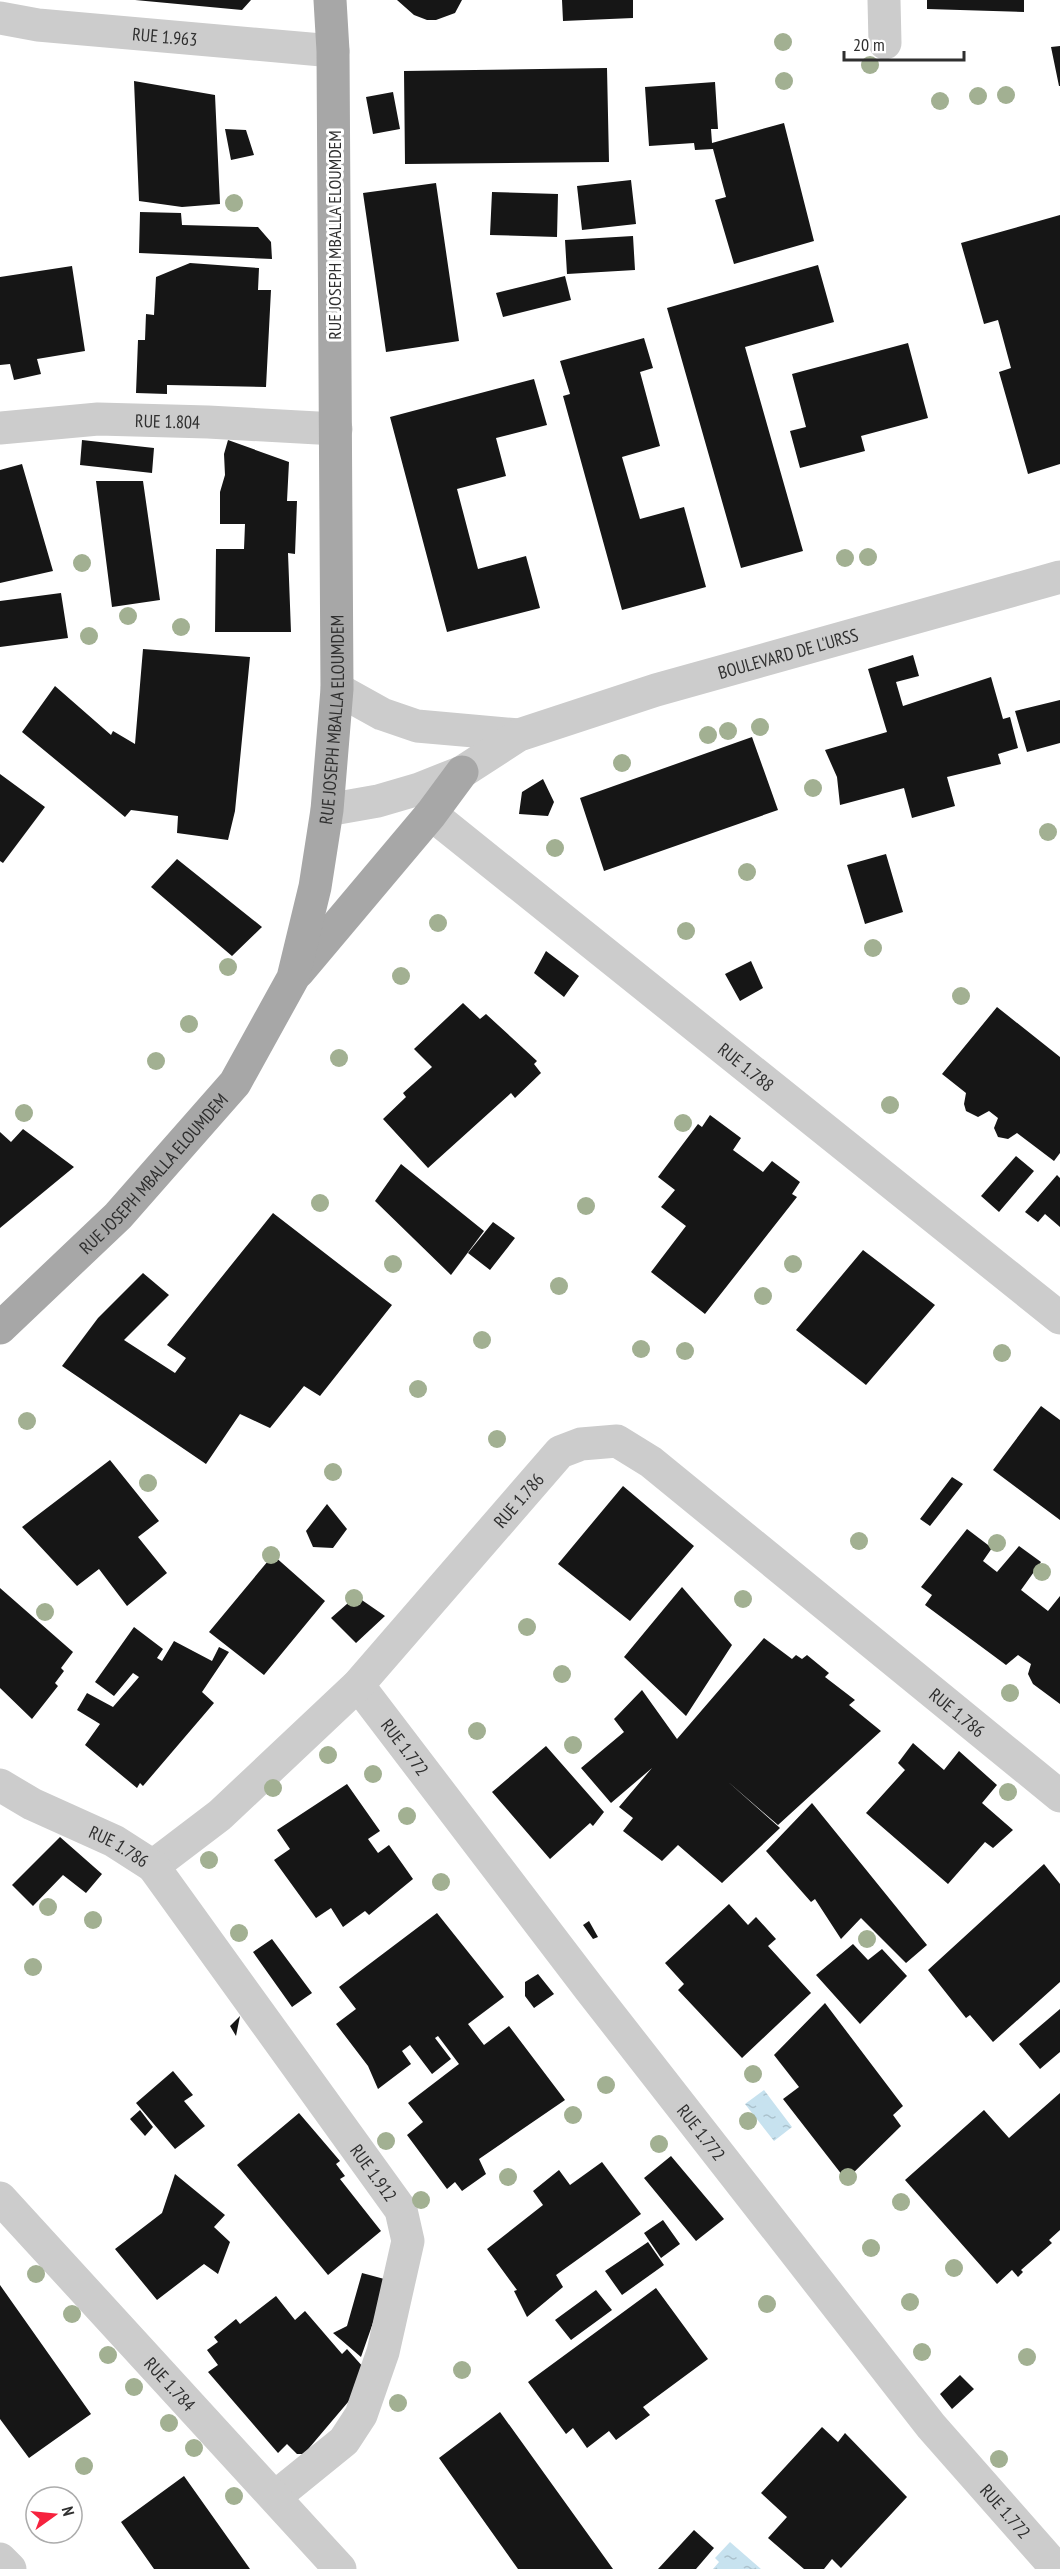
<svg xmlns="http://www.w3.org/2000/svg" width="1060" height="2569" viewBox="0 0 1060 2569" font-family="'PT Sans Narrow',sans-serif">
<defs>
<pattern id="water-ripples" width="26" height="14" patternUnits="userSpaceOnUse" patternTransform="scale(1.5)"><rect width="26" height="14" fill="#c7e2ef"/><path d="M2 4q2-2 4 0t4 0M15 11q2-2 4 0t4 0" fill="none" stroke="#abc2cd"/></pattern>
</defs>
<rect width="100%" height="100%" fill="#fff"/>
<path fill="url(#water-ripples)" d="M764,2090L792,2127L774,2141L745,2104Z
M730,2542L761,2569H713L719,2562L715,2558Z"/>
<path fill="#161616" d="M135,0H251L242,10Z
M397,0H462L455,13L436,20H427L414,15Z
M562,0H633V18L563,21Z
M927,0H1024V12L927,9Z
M1060,46V86H1059L1051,47Z
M607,68L609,162L405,164L404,71Z
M134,81L215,95L220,204L182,207L139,201Z
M715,82L718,129H711L712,143L784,123L814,241L734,264L715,200L726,197L713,149L695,150L694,143L649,146L645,87Z
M393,92L400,129L373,134L366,97Z
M225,129L246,130L254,155L231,160Z
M631,180L636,224L582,230L577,186Z
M436,183L459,341L386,352L363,193Z
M492,192L558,194L557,237L490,235Z
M140,212L181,213L182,225L258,227L271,242L272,259L139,253Z
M1060,215V464L1028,474L999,372L1011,368L998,320L984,324L961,243Z
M633,236L635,270L567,274L565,240Z
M190,263L259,268L258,290H271L266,387L167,385V394L136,393L138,340H145L146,314L154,315L156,277Z
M818,265L834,322L745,347L803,551L741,568L667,308Z
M72,266L85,351L37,359L41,374L14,380L10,364L0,365V277Z
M565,276L571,300L503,317L496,293Z
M644,338L653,368L640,372L660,446L622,457L640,519L684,507L706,587L622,610L563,396L570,394L560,361Z
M908,343L928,418L861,436L865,451L800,468L790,431L806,427L792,374Z
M534,379L547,425L496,438L506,476L457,489L478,569L526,556L540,608L447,632L390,417Z
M82,440L154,448L152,473L80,465Z
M228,440L289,462L287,501H297L295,554L288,553L291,632H215L216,549H244L245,524H220V492L225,475L224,454Z
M22,464L53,571L0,583V470Z
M96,481H143L160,600L112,607Z
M61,593L68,638L0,647V601Z
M143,649L250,657L235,811L228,840L177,833L178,816L131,810L125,817L22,732L55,686L111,735L113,731L135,744Z
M913,655L919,676L896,682L903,706L991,677L1003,719L1010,717L1018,748L998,754L1001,764L947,777L955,806L912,818L904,788L840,805L837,777L825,750L887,732L868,669Z
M1060,700V743L1027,752L1015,711Z
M752,737L778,810L604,871L580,798Z
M0,774L45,807L3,863L0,861Z
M543,779L554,802L548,816L519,814L522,792Z
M886,854L903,912L865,924L847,865Z
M177,859L262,927L232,956L151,887Z
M546,951L579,976L564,997L534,973Z
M751,961L763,988L740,1001L725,974Z
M463,1003L480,1019L486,1014L537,1061L534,1064L541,1073L515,1098L511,1093L428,1168L383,1119L406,1097L403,1093L432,1067L414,1049Z
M997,1007L1060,1057V1153L1054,1161L1017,1133L1008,1139L998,1137L994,1128L998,1118L989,1111L978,1117L966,1111L964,1104L966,1093L942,1074Z
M710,1115L741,1138L733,1150L763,1172L772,1161L800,1182L792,1194L797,1197L705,1314L651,1272L686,1226L661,1207L675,1190L658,1177L698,1124L702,1127Z
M23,1129L74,1167L0,1228V1132L11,1142Z
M1016,1156L1034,1171L999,1212L981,1196Z
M401,1164L484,1231L451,1275L375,1201Z
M1057,1175L1060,1178V1227L1045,1214L1038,1222L1025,1212Z
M273,1213L392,1305L320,1396L304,1386L270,1428L240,1414L206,1464L62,1366L98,1318L143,1273L169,1295L124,1340L175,1373L186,1358L167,1345Z
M493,1222L515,1238L490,1270L468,1253Z
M863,1250L935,1305L866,1385L796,1330Z
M1041,1406L1060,1420V1520L993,1470Z
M110,1460L159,1521L138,1537L167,1573L127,1606L99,1569L77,1586L22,1527Z
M952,1477L963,1484L930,1526L920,1519Z
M623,1486L694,1546L630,1621L558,1564Z
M327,1504L347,1529L333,1548L313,1547L306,1531Z
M967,1529L992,1548L983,1561L997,1572L1019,1546L1041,1562L1021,1590L1048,1611L1060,1596V1704L1033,1684L1028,1674L1031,1664L1018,1655L1006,1665L925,1605L932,1595L921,1587Z
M273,1555L325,1601L264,1675L209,1632Z
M682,1587L732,1645L686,1716L624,1657Z
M0,1588L73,1652L61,1668L64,1671L55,1683L58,1686L32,1719L0,1688Z
M356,1596L385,1616L356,1643L331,1618Z
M134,1627L163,1649L157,1658L162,1661L174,1641L212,1661L219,1647L229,1652L202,1692L214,1703L143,1786L140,1783L137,1788L85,1745L100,1724L77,1710L87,1693L113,1707L139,1677L133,1673L114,1696L95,1682Z
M764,1638L792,1659L796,1655L802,1659L807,1655L829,1673L825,1677L855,1700L849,1705L881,1731L778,1825L726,1780L780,1828L722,1883L678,1845L662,1861L623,1831L633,1818L619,1807L652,1768L611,1803L581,1768L624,1732L614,1719L642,1690L677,1739Z
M913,1743L944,1770L959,1751L997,1785L982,1803L1013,1830L993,1848L985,1842L948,1884L866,1813L905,1770L898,1763Z
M546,1746L604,1812L593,1826L590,1823L550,1859L492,1792Z
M347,1784L380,1831L368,1839L378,1853L389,1845L413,1879L369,1915L365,1911L343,1927L331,1908L316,1918L274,1860L290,1849L277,1830Z
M812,1803L927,1945L906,1963L861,1918L841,1939L815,1899L811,1902L766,1851Z
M60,1837L102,1874L86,1893L63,1875L33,1906L12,1885Z
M1044,1864L1060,1884V1982L993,2042L970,2015L966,2018L928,1970Z
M729,1904L748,1925L756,1917L776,1939L768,1946L811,1993L742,2058L678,1990L684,1984L665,1963Z
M437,1913L504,1997L468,2024L484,2045L509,2026L565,2100L479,2159L486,2174L462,2191L455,2182L447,2189L407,2135L423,2122L408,2103L459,2064L438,2036L435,2038L451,2059L432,2074L410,2045L402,2051L411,2064L378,2089L368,2066L336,2024L356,2009L339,1987Z
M589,1921L598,1937L593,1939L583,1925Z
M272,1939L312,1993L292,2007L253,1952Z
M853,1944L868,1960L882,1949L907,1976L860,2024L816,1975Z
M538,1974L554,1994L534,2008L525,1996V1982Z
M825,2003L903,2106L893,2115L901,2126L846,2180L783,2099L799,2087L774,2055Z
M1060,2009V2052L1040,2069L1019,2044Z
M240,2016L236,2036L230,2026Z
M173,2071L193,2095L184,2101L205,2126L175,2149L136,2103Z
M1060,2093V2230L1049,2240L1052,2243L1021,2270L1023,2272L1018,2277L1012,2270L997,2284L905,2180L984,2110L1009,2138Z
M140,2110L153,2127L145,2136L130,2119Z
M299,2113L340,2161L336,2164L345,2176L340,2179L381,2231L328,2275L237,2165Z
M671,2156L724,2219L696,2241L644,2178Z
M602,2162L641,2214L556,2275L563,2287L527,2317L514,2291L517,2290L487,2249L543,2205L533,2191L559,2170L570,2185Z
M175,2174L225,2215L214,2227L230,2242L218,2274L204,2264L157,2300L115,2249L162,2213Z
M663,2220L680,2244L661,2258L644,2233Z
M648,2242L664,2265L622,2295L605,2271Z
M362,2273L388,2280L361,2357L333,2333L347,2326Z
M0,2285L91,2414L29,2458L0,2419Z
M656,2288L708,2359L643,2407L650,2415L616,2440L609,2431L587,2448L573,2428L566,2434L528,2382Z
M596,2290L612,2310L571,2340L555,2320Z
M276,2296L295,2320L305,2311L342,2354L347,2349L364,2368L365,2382L304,2454H297L287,2444L278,2453L208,2372L218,2365L207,2350L218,2342L214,2337L236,2319L240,2324Z
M960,2375L974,2389L952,2409L940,2394Z
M500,2412L613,2569H518L439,2458Z
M822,2427L838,2442L845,2433L907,2497L841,2568L832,2559L824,2569H804L768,2538L787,2517L761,2493Z
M184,2476L250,2569H154L121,2522Z
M694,2530L714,2548L696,2569H658Z"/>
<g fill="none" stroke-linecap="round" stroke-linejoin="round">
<g stroke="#ccc" stroke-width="33">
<path d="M884,0L885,43"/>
<path id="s1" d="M0,18L38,25L333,51"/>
<path id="s2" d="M0,428L98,419L208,422L336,429"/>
<path d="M337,689L382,714L417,726L519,735"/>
<path id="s3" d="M327,810L378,801L419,789L462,772L519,735L656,690L1060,577"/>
<path id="s4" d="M431,814L1060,1318"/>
<path id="s5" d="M358,1685L589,1988L931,2426L1057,2569"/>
<path id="s6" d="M0,1785L32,1804L114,1841L153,1866L220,1815L358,1685L560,1452L581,1444L617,1441L651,1462L1060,1796"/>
<path id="s7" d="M153,1866L401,2210L408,2241L383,2352L361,2415L344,2441L275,2497"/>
<path id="s8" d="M0,2198L340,2569"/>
<path d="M0,2559L10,2569"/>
</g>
<g stroke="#a7a7a7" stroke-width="33">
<path d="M298,972L431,814L462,772"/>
<path id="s9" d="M0,1328L118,1216L235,1083L293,978L315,887L327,810L337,689L333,51L330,0"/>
</g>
</g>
<g fill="#a2b092">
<circle cx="783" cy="42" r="9"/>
<circle cx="870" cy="65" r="9"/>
<circle cx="784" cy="81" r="9"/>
<circle cx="1006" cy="95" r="9"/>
<circle cx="978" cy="96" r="9"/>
<circle cx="940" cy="101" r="9"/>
<circle cx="234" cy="203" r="9"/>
<circle cx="868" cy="557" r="9"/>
<circle cx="845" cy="558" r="9"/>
<circle cx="82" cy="563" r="9"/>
<circle cx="128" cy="616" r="9"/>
<circle cx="181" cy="627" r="9"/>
<circle cx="89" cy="636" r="9"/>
<circle cx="760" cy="727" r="9"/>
<circle cx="728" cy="731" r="9"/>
<circle cx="708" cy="735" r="9"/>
<circle cx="622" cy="763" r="9"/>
<circle cx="813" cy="788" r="9"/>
<circle cx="1048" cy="832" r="9"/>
<circle cx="555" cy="848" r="9"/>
<circle cx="747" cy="872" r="9"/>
<circle cx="438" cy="923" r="9"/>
<circle cx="686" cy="931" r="9"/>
<circle cx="873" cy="948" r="9"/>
<circle cx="228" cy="967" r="9"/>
<circle cx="401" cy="976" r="9"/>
<circle cx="961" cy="996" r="9"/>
<circle cx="189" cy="1024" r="9"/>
<circle cx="339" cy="1058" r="9"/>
<circle cx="156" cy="1061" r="9"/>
<circle cx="890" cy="1105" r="9"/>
<circle cx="24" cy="1113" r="9"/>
<circle cx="683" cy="1123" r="9"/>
<circle cx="320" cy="1203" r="9"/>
<circle cx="586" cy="1206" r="9"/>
<circle cx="393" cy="1264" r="9"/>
<circle cx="793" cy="1264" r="9"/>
<circle cx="559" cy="1286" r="9"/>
<circle cx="763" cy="1296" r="9"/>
<circle cx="482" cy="1340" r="9"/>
<circle cx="641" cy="1349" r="9"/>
<circle cx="685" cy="1351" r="9"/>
<circle cx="1002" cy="1353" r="9"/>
<circle cx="418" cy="1389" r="9"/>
<circle cx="27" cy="1421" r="9"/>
<circle cx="497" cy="1439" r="9"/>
<circle cx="333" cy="1472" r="9"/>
<circle cx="148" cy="1483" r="9"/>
<circle cx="859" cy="1541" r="9"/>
<circle cx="997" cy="1543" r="9"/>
<circle cx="271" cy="1555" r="9"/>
<circle cx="1042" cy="1572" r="9"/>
<circle cx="354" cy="1598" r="9"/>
<circle cx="743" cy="1599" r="9"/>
<circle cx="45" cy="1612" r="9"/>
<circle cx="527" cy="1627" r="9"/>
<circle cx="562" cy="1674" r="9"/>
<circle cx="1010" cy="1693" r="9"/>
<circle cx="477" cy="1731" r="9"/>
<circle cx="573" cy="1745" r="9"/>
<circle cx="328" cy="1755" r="9"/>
<circle cx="373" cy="1774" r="9"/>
<circle cx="273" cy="1788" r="9"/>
<circle cx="1008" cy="1792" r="9"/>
<circle cx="407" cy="1816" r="9"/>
<circle cx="209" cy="1860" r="9"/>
<circle cx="441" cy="1882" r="9"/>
<circle cx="48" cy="1907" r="9"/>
<circle cx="93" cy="1920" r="9"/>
<circle cx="239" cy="1933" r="9"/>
<circle cx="867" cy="1939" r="9"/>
<circle cx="33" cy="1967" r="9"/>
<circle cx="753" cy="2074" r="9"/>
<circle cx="606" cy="2085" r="9"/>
<circle cx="573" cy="2115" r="9"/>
<circle cx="748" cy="2121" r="9"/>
<circle cx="386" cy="2141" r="9"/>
<circle cx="659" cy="2144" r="9"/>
<circle cx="508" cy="2177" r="9"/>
<circle cx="848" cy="2177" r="9"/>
<circle cx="421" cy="2200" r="9"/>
<circle cx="901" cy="2202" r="9"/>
<circle cx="871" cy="2248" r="9"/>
<circle cx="954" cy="2268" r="9"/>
<circle cx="36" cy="2274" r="9"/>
<circle cx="910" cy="2302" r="9"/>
<circle cx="767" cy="2304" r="9"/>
<circle cx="72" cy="2314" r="9"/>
<circle cx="922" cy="2352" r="9"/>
<circle cx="108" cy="2355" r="9"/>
<circle cx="1027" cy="2357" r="9"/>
<circle cx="462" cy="2370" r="9"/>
<circle cx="134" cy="2387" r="9"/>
<circle cx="398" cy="2403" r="9"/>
<circle cx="169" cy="2423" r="9"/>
<circle cx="194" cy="2448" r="9"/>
<circle cx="999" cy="2459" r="9"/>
<circle cx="84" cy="2466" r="9"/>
<circle cx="234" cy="2496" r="9"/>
</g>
<g text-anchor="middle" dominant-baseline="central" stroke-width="6" stroke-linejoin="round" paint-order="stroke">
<g font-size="18" fill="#2f2f2f" stroke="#fff">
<text stroke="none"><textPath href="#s1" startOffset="166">RUE 1.963</textPath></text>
<text transform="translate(334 235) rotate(-90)">RUE JOSEPH MBALLA ELOUMDEM</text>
<text stroke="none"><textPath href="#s2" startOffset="168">RUE 1.804</textPath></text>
<text stroke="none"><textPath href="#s3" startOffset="490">BOULEVARD DE L'URSS</textPath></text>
<text stroke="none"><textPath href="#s9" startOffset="722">RUE JOSEPH MBALLA ELOUMDEM</textPath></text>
<text stroke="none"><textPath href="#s4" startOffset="404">RUE 1.788</textPath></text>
<text stroke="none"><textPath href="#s9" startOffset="218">RUE JOSEPH MBALLA ELOUMDEM</textPath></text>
<text stroke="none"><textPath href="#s6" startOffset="692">RUE 1.786</textPath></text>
<text stroke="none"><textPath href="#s6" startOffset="1250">RUE 1.786</textPath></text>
<text stroke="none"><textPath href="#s5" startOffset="78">RUE 1.772</textPath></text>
<text stroke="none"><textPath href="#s6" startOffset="134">RUE 1.786</textPath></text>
<text stroke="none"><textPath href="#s5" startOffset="564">RUE 1.772</textPath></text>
<text stroke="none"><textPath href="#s7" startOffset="378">RUE 1.912</textPath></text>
<text stroke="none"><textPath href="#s8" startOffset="252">RUE 1.784</textPath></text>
<text stroke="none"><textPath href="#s5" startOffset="1050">RUE 1.772</textPath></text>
</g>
</g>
<g transform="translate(54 2515) rotate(75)"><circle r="28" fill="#ffffff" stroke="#acacac" stroke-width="1.5"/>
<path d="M0-4.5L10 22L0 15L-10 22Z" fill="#f6223e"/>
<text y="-9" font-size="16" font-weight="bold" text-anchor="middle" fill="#2f2f2f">N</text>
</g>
<path d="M844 51v9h120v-9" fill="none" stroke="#2f2f2f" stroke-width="3"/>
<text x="853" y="51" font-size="18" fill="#2f2f2f" stroke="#ffffff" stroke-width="4.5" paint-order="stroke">20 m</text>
</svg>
